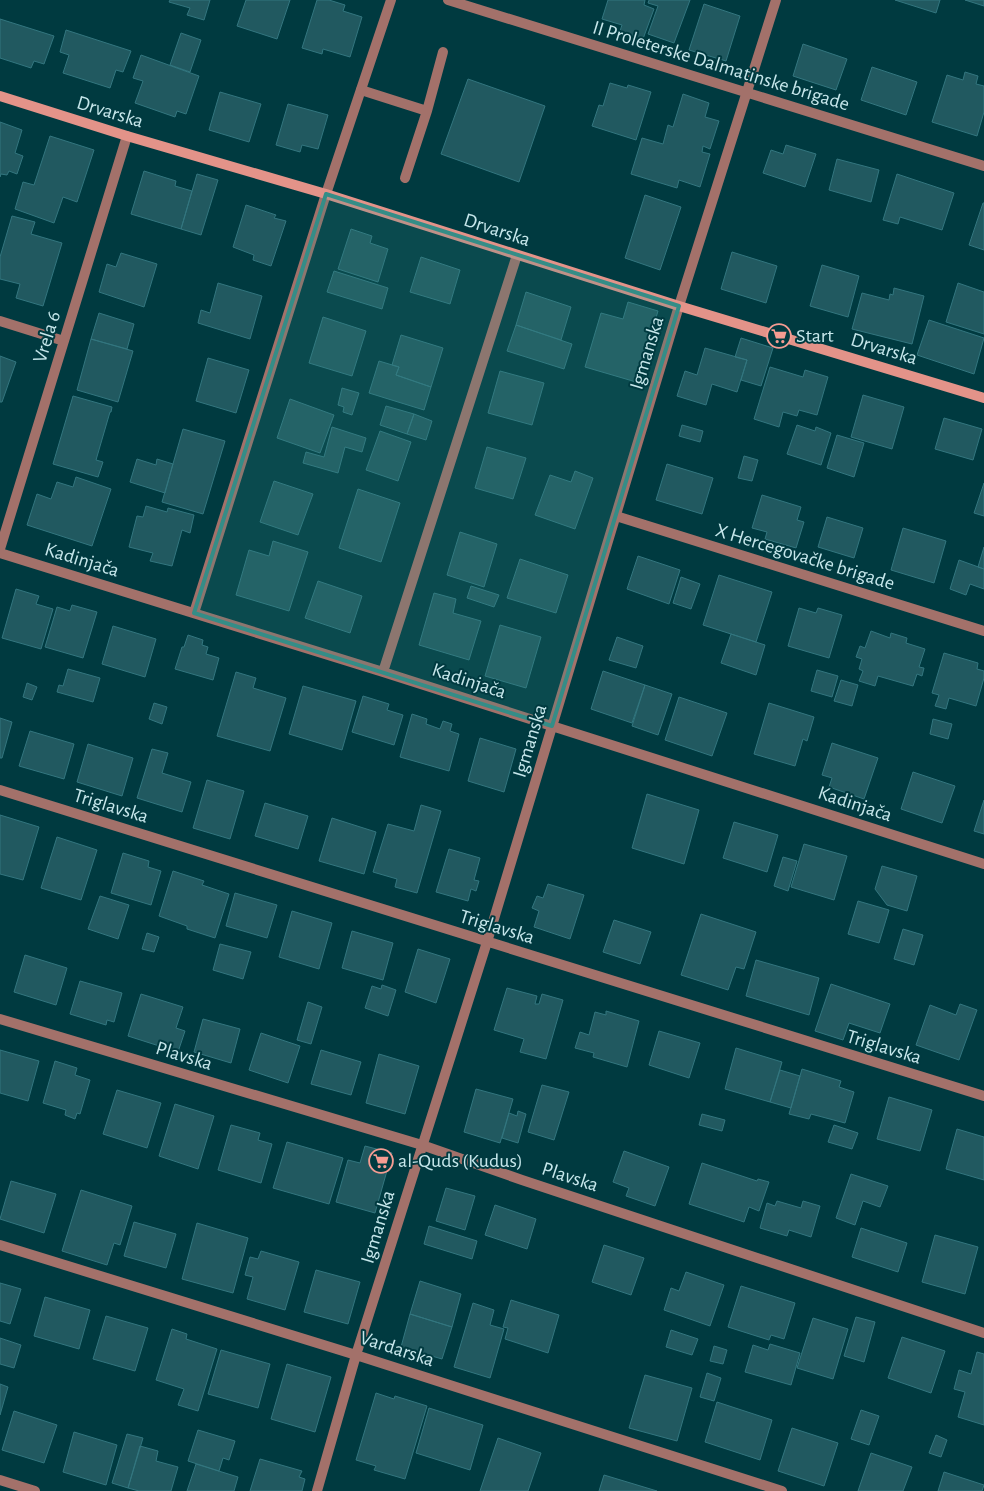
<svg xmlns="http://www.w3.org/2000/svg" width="984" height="1491" viewBox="0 0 984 1491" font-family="'Alegreya Sans',sans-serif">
<rect width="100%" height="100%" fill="#003a40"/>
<path fill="#215960" stroke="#33767f" d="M170,0H210L204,20L187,15L190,8L169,2Z
M246,0H290L277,39L237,26Z
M317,0H329L345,5L343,11L362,17L350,57L323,49L322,54L302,48Z
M608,0H645L644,5L654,9L643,39L620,31L622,25L602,19Z
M649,0H690L674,43L648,34L658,6L648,3Z
M895,0H940L936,13Z
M965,0H984V6Z
M704,4L740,16L726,61L689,50Z
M0,19L54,36L44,64L34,61L31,68L0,58Z
M66,30L131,51L123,72L116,70L110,88L63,73L69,55L60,52Z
M181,33L201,40L190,72L170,65Z
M803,44L847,59L836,90L793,76Z
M141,55L199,76L186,114L177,111L175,117L135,103L143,81L133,78Z
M872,67L917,82L906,115L861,100Z
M965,72L978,76L976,84L984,86V112L977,136L932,122L947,75L963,80Z
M468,79L545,106L519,182L441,154Z
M610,83L627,88L628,85L651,92L636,140L592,126L599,105L603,106Z
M220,92L261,104L249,142L209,130Z
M683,94L709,103L705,117L719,121L710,149L703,146L702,152L710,154L700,187L679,180L677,188L631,174L642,138L663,144L668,125L673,127Z
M288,104L328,115L318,149L302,145L300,152L276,145Z
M0,122L22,130L15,153L23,156L17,174L9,171L7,175L1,174L0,177Z
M50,136L94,150L77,202L63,197L54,223L15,209L23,182L34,185Z
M786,145L816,154L805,187L763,173L771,150L783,154Z
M837,159L879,170L871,202L829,190Z
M144,171L176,181L175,186L192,191L181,229L131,214Z
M197,174L218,180L201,235L181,229Z
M897,174L954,193L942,230L900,217L898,224L883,220Z
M645,195L681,207L660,270L625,258Z
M983,203H984V250L969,245Z
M246,205L276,215L274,218L286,221L271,266L253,260L254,255L233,247Z
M12,216L35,222L31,234L62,243L43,306L16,298L20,284L0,279V257Z
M351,229L372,236L370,243L388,249L378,282L338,269Z
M732,252L777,266L766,303L721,289Z
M121,253L157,264L144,307L99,292L107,264L116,267Z
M421,257L460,270L450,304L410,292Z
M822,265L859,276L848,317L810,306Z
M334,271L388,288L382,309L327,292Z
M218,283L262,296L250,339L198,323L201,310L210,313Z
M958,283L984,292V334L946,322Z
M894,288L924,296L912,344L852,329L862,293L889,300L890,294L893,295Z
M526,292L571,307L561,340L516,325Z
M628,302L658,311L652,331L658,333L643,384L585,367L601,313L623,319Z
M99,313L134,324L127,349L91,339Z
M323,317L366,331L352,376L309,363Z
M929,320L984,338L974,374L917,355Z
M516,325L572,344L564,369L507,351Z
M401,335L443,348L431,387L396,375L399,367L392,365Z
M741,338L773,348L761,386L741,380L747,360L735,357Z
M91,339L133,351L118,402L77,390Z
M705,348L747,360L737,392L712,384L706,405L677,396L685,371L697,375Z
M0,356L16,362L2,402H0Z
M208,358L249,370L236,413L196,401Z
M379,361L399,367L396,375L431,387L424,410L369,393Z
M770,367L803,377L805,370L828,377L817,415L799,410L797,416L783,412L779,427L754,419Z
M500,371L544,383L532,425L488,413Z
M342,388L359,393L352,415L343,412L344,407L338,405Z
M863,395L904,407L892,449L851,437Z
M73,396L112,407L111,412H110L96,460L103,462L98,477L53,464Z
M290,399L334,415L320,453L277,438Z
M386,406L414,414L407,434L380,425Z
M414,414L432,421L426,440L407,434Z
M944,418L982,429L973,460L935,449Z
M682,425L703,431L700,442L679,436Z
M797,425L815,431L816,427L831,433L821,465L787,454Z
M332,427L366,438L362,452L345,447L338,473L303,463L306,452L324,457Z
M183,429L225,441L203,514L162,502Z
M380,431L411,442L398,481L366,470Z
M837,435L864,443L854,477L827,468Z
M487,447L526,458L513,499L475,488Z
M744,456L758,460L752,481L738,478Z
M137,459L156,465L157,459L173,464L165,493L130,482Z
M667,464L713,478L702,514L656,500Z
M575,471L593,478L575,529L535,515L550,475L571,482Z
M76,477L111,489L92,546L27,525L37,494L51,499L57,482L73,487Z
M274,481L313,494L298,535L260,522Z
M984,483V516L974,513Z
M358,489L400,503L381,562L339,548Z
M762,495L801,507L797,520L804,522L796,548L765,539L767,532L752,528Z
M146,506L167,512L168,508L194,515L190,533L182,530L172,566L150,561L153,553L129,547L137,516L143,517Z
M827,517L863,528L854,558L818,547Z
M903,528L946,541L934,583L891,570Z
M460,532L497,544L484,587L447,575Z
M273,541L308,552L289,611L236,595L249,550L269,556Z
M984,547V569L978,567Z
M638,556L680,570L669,604L627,589Z
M520,559L568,575L556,613L507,598Z
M959,560L984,569V589L970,584L966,595L950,589Z
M719,575L772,592L756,642L703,625Z
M681,577L700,584L691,609L673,603Z
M318,581L362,596L350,633L305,618Z
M471,586L499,595L494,607L467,598Z
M16,589L39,596L36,604L53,609L41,649L2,638Z
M434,593L456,599L453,613L481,621L469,660L419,645Z
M72,605L97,612L83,658L45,647L57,607L70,611Z
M799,608L816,613L818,608L842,615L829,658L788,646Z
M500,625L541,637L526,688L485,676Z
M113,626L156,639L145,677L102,664Z
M871,631L890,638L891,633L907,638L906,643L925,649L919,667L924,668L922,676L917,674L913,686L878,676L875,686L859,681L863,671L859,669L862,659L856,657L860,646L865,648Z
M731,634L765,645L756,675L721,663Z
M188,635L203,640L202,645L208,647L206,654L219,658L213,680L175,669L182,647H184Z
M617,637L643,646L636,668L609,660Z
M944,653L978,663L977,669L984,671V678L976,706L949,698L946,709L935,706L939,695L932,693Z
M68,669L100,678L93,702L57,692L59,685L63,686Z
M817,670L838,676L832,697L811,691Z
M603,671L645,685L632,723L591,709Z
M236,672L256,678L253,688L286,698L270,751L217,736Z
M841,680L858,685L852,706L834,701Z
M27,683L37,687L32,700L23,697Z
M645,685L672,694L658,735L632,726Z
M303,686L356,701L342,750L289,734Z
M363,696L389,704L387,710L403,715L394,745L352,732Z
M679,697L727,713L712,756L665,740Z
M154,703L167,707L162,724L149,719Z
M769,703L814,717L807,741L803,739L795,766L754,754Z
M412,714L427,719L426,724L440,729L443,721L452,724L450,731L459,734L449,771L400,757Z
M0,718L12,722L2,758H0Z
M933,719L952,724L948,739L930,734Z
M30,731L74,744L64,779L19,766Z
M480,738L516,749L504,792L468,781Z
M832,743L878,758L864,799L829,787L832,778L822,775Z
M88,744L133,758L122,796L77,782Z
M152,749L168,753L162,773L191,782L182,812L137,798Z
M913,772L955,786L942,823L901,809Z
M207,780L244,791L230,839L193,828Z
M647,794L699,810L684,864L632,848Z
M984,800V834L974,831Z
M265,803L308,816L298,849L255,836Z
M421,805L441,811L417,893L395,887L397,879L373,872L388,824L414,831Z
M0,815L39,827L23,880L0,874Z
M332,818L376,832L364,874L319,861Z
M734,822L778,835L767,872L723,858Z
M57,837L97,850L81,900L41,888Z
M804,844L847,856L834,900L791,887Z
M449,849L480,858L474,880L479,881L476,891L471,889L468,901L436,892Z
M123,853L149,861L148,867L161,871L151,905L111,893Z
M783,857L797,861L788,891L774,886Z
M882,866L917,876L907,911L887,905L875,889Z
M173,871L204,881L202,885L229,894L215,938L187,929V926L159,916Z
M548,884L584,895L570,939L534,927L539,911L532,908L537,896L543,898Z
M235,893L277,905L267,938L226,926Z
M100,896L129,905L118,939L88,929Z
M858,901L889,910L879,943L848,934Z
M292,911L332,923L319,969L279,957Z
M701,914L756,932L744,969L736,967L728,990L681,975Z
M614,920L651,932L640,964L603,952Z
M903,929L923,935L914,965L894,959Z
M352,931L393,943L383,980L342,968Z
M147,933L159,937L154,952L142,949Z
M220,944L251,952L243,979L213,970Z
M418,949L450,959L436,1003L405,992Z
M25,955L67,968L56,1005L14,992Z
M756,960L819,978L809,1015L746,996Z
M80,981L122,993L114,1022L107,1020L106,1025L70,1014Z
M831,984L890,1004L880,1033L849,1023L843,1040L815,1031Z
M382,985L396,990L388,1016L365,1008L372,986L381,989Z
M507,988L537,996L535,1004H539L542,994L563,1000L546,1059L520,1052L524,1039L494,1030Z
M141,994L183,1007L176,1028L185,1031L178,1052L128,1036Z
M308,1002L322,1007L311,1044L297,1040Z
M960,1004L977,1010L959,1060L916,1045L930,1005L956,1015Z
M606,1011L639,1021L627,1067L593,1057L594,1053L575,1048L580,1032L589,1035L595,1012L606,1015Z
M203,1019L240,1029L231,1063L194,1052Z
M659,1031L700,1043L689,1078L649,1065Z
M261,1033L300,1046L288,1083L249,1070Z
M736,1048L782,1062L770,1102L725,1089Z
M0,1050L39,1061L28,1101L0,1093Z
M321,1050L361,1062L351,1095L311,1084Z
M379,1054L419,1066L405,1114L366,1103Z
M55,1061L77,1068L75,1075L90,1080L80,1114L77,1113L75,1119L65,1115L66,1110L43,1103Z
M802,1069L841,1081L839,1087L854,1092L845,1123L811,1114L809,1119L789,1114Z
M780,1070L800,1076L791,1108L770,1102Z
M542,1085L569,1092L554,1140L528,1132Z
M476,1089L513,1099L500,1143L464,1132Z
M117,1090L161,1103L147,1148L103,1134Z
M889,1097L932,1110L920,1151L877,1139Z
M175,1104L214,1116L198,1169L159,1156Z
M518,1111L526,1114L518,1143L502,1138L509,1113L517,1116Z
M702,1114L725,1120L722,1131L699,1125Z
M231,1125L260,1133L258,1140L272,1144L261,1183L218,1170Z
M834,1125L858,1133L852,1149L828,1142Z
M957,1129L984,1137V1180L946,1169Z
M287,1142L343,1158L329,1204L273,1188Z
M365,1146L392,1153L375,1213L336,1202L348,1160L360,1163Z
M624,1151L669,1167L655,1206L626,1196L629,1188L613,1182Z
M702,1163L757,1181L758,1179L769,1182L759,1211L749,1207L744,1222L689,1204Z
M851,1174L888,1186L880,1207L863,1201L855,1225L836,1218Z
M11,1181L56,1194L44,1233L0,1219Z
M446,1188L475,1196L465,1230L436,1221Z
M81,1190L132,1206L120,1245L114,1243L107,1265L62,1251Z
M777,1201L801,1208L803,1201L820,1206L811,1237L789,1230L787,1236L760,1228L767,1203L775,1206Z
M495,1205L536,1219L527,1249L485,1235Z
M134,1222L176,1234L166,1268L124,1256Z
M197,1223L248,1238L233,1293L182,1279Z
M429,1226L477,1241L472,1259L424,1244Z
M861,1228L907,1243L898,1272L852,1257Z
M935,1235L978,1247L965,1294L922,1282Z
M604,1245L644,1258L631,1295L592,1282Z
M261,1251L299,1262L285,1310L247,1299L253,1277L245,1275L250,1257L258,1259Z
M316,1270L360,1282L348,1324L304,1312Z
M686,1272L724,1285L710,1326L664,1310L671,1288L679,1291Z
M420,1281L461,1294L452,1327L410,1314Z
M0,1283L21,1289L10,1324L0,1321Z
M741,1286L795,1303L784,1339L771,1335L769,1340L728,1327Z
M45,1297L90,1310L79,1349L34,1336Z
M511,1300L559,1315L548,1353L505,1339L508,1328L503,1327Z
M473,1303L494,1310L490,1325L504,1329L490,1378L454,1367Z
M410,1314L452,1327L442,1359L401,1347Z
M106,1316L148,1328L135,1371L93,1359Z
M856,1317L875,1322L864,1362L844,1356Z
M813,1318L848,1329L833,1379L797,1368Z
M172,1329L187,1334L186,1339L217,1349L198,1411L178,1405L184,1389L156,1380Z
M671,1330L698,1339L692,1355L666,1347Z
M902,1337L945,1351L931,1393L888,1378Z
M0,1338L21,1345L14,1368L0,1364Z
M770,1344L800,1353L791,1385L745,1372L753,1345L768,1350Z
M714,1346L727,1350L723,1364L710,1361Z
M221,1350L270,1364L258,1408L208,1394Z
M977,1352L984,1354V1425L958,1417L965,1392L954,1389L959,1370L971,1374Z
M287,1364L331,1377L315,1432L271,1419Z
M707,1373L721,1378L714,1401L700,1397Z
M645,1375L692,1388L677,1441L629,1428Z
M0,1384L8,1387L0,1415Z
M376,1393L394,1399L395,1396L427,1406L405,1479L374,1470L376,1466L356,1460Z
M717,1402L772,1420L760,1460L705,1442Z
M429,1408L483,1425L470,1470L416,1453Z
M861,1410L879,1416L869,1445L851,1439Z
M14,1411L57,1425L44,1463L2,1450Z
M792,1428L838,1443L824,1486L778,1471Z
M198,1430L235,1441L229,1460L223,1458L219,1471L188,1461Z
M74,1432L117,1445L106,1485L63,1472Z
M127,1434L143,1438L128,1488L112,1483Z
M936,1435L947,1440L941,1457L929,1453Z
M498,1438L541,1453L528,1491H480Z
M140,1446L158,1451L156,1461L178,1467L171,1491H139L128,1488Z
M871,1453L912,1467L903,1491H858Z
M260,1459L302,1471L299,1477L305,1479L302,1491H250Z
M196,1464L238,1477L234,1491H187Z
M944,1472L984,1485L982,1491H938Z
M604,1475L657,1491H599Z"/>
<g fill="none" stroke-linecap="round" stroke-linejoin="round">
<path stroke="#a3716a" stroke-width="10" d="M361,90L427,111
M405,178L427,111L443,52"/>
<path stroke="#a3716a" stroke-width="10" d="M448,0L984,166
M0,321L64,341
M616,516L984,631
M0,549L127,136
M0,553L383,672L984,864
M194,613L326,194L391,0
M383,672L517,255
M0,790L984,1096
M0,1019L422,1145L522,1180L984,1333
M0,1245L356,1355L782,1491
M0,1480L35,1491
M317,1491L356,1355L487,942L679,306L776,0"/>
<path stroke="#e39389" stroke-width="10" d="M0,96L127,136L326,194L679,306L984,398"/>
</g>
<path fill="#348d87" fill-opacity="0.2" stroke="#348d87" stroke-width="4" stroke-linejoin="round" d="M326,194L679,306L552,726L194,613Z"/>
<defs>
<g id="supermarket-ring" transform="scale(1.25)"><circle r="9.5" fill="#003a40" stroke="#f59c92" stroke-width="1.5"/><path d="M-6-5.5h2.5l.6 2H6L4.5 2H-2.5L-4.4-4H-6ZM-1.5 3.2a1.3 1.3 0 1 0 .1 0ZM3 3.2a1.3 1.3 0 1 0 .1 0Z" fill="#f59c92"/></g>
</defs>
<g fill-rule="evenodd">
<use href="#supermarket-ring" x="779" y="336"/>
<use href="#supermarket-ring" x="381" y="1161"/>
</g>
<g text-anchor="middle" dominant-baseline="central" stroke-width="4" stroke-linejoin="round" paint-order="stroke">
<g font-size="20" fill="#c6e7eb" stroke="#003a40">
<text transform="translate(721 66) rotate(17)">II Proleterske Dalmatinske brigade</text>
<text transform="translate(110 112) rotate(17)">Drvarska</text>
<text transform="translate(497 230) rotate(18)">Drvarska</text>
<text transform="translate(47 337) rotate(-73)">Vrela 6</text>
<text transform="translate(884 349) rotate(17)">Drvarska</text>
<text transform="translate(647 353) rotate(-73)">Igmanska</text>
<text transform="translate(805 557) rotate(17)">X Hercegovačke brigade</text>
<text transform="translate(82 560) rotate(17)">Kadinjača</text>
<text transform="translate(469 681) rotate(18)">Kadinjača</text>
<text transform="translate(530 741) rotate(-73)">Igmanska</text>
<text transform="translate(855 804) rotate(18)">Kadinjača</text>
<text transform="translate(111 806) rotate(17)">Triglavska</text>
<text transform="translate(497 927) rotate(17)">Triglavska</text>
<text transform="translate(884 1047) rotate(17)">Triglavska</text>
<text transform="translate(184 1056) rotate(17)">Plavska</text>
<text transform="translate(570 1177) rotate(18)">Plavska</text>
<text transform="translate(378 1227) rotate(-73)">Igmanska</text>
<text transform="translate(397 1349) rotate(18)">Vardarska</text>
</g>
<g font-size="20" fill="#c6e7eb" stroke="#003a40" text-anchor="start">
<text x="796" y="336">Start</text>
<text x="398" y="1161">al-Quds (Kudus)</text>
</g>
</g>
</svg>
